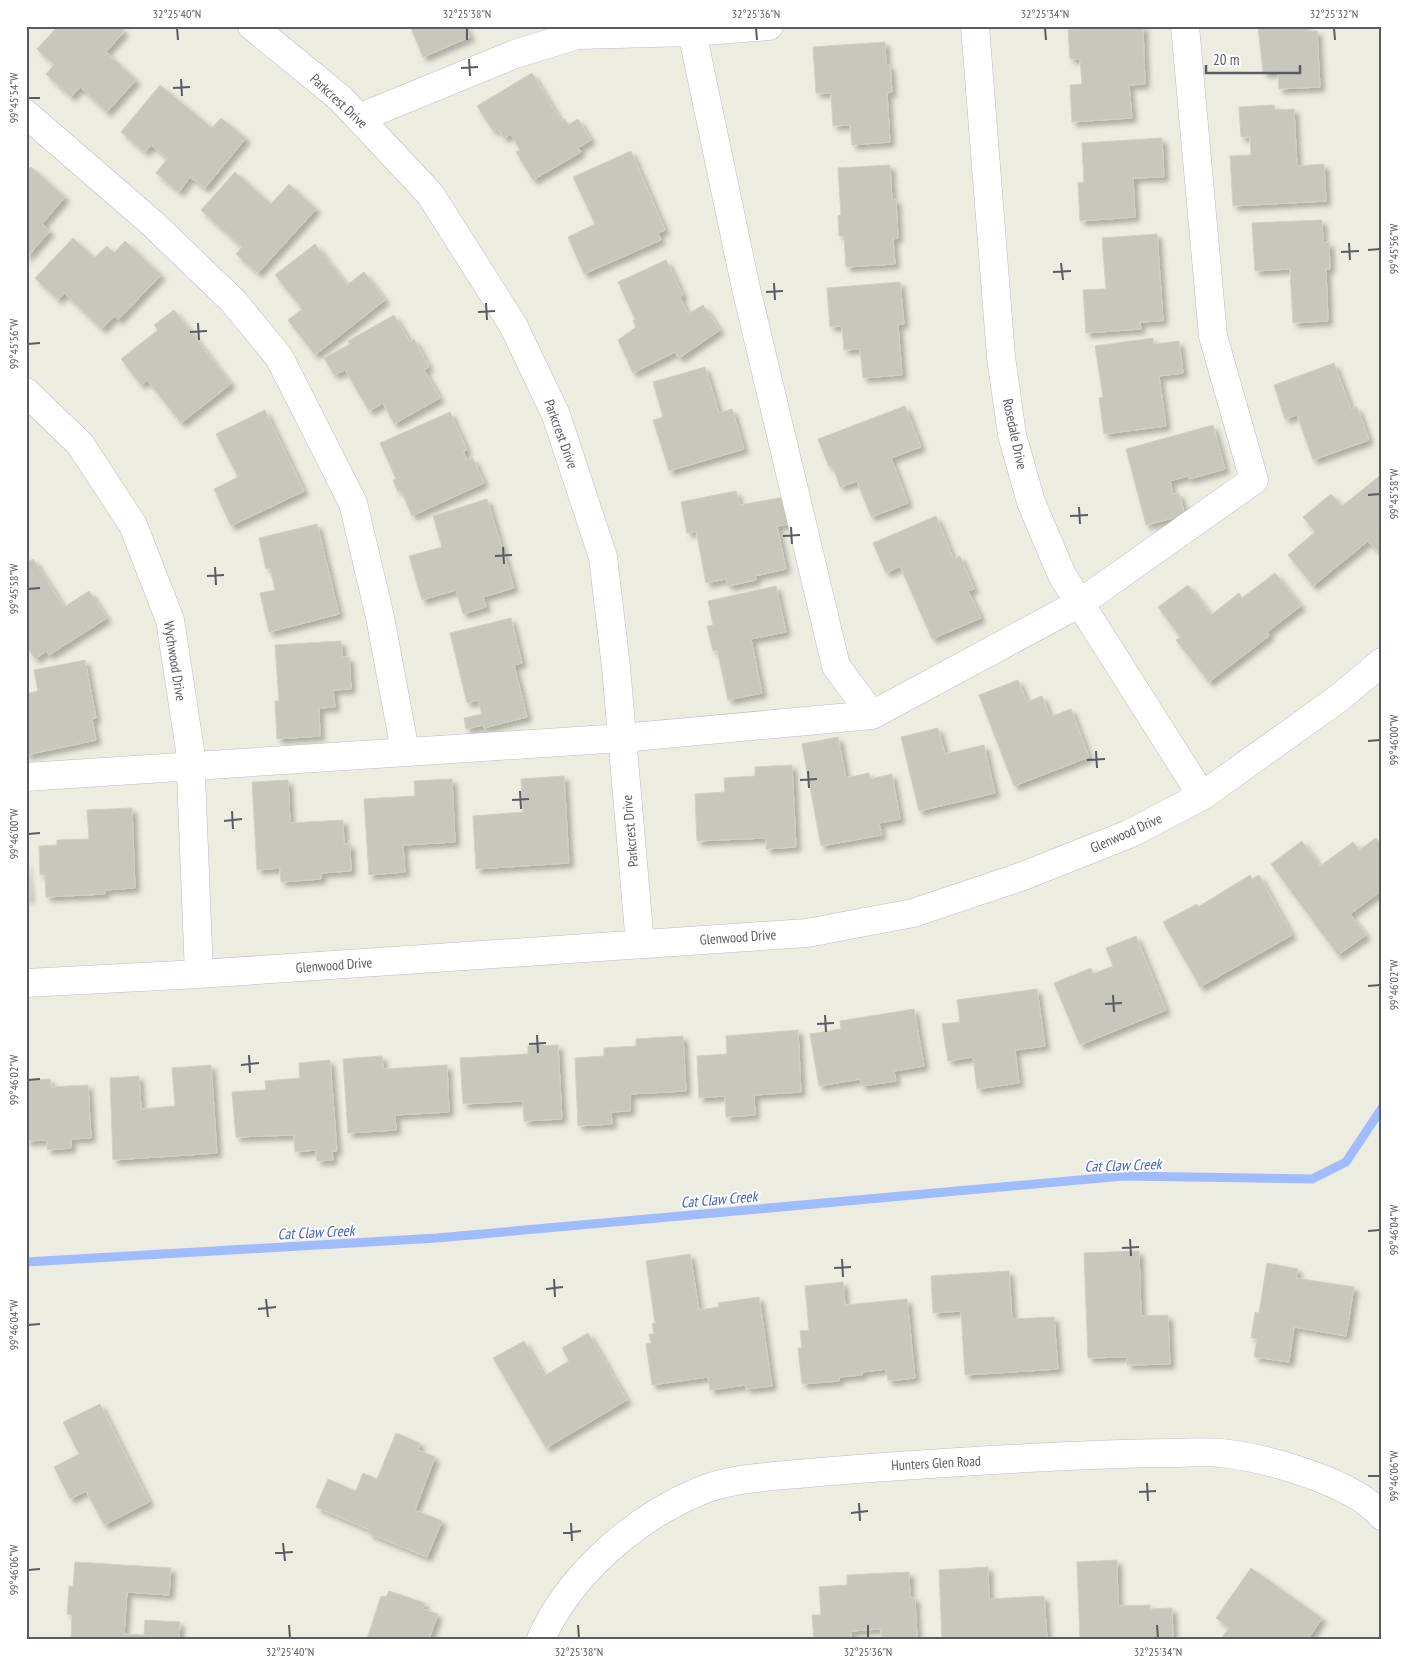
<svg xmlns="http://www.w3.org/2000/svg" width="1408" height="1665" viewBox="0 0 1408 1665" font-family="'PT Sans Narrow',sans-serif">
<defs>
<filter id="shadow"><feDropShadow dx="4.5" dy="4.5" stdDeviation="2.5" flood-color="#0004"/></filter>
</defs>
<rect width="100%" height="100%" fill="#ecece1"/>
<g fill="none" stroke-linecap="round" stroke-linejoin="round">
<path stroke="#a0bcfe" stroke-width="9" d="M26,1262L437,1238L1123,1176L1312,1179L1346,1162L1382,1108"/>
</g>
<path fill="#c7c7bd" stroke="#d1d0bf" filter="url(#shadow)" d="M58,26H119L124,32L106,52L136,80L107,112L80,87L71,97L46,74L54,65L37,49Z
M410,26H465L470,37L423,57Z
M1121,26H1143L1145,84L1129,85L1132,118L1072,122L1070,85L1082,84L1080,59H1070L1068,30Z
M1258,26H1307L1308,31H1317L1320,87L1279,89L1278,72L1263,73Z
M885,42L886,66L890,65L892,92L887,93L890,142L852,145L850,125L833,126L831,93H816L813,47Z
M532,73L561,121L565,119L568,125L578,119L591,140L578,148L581,152L533,180L516,152L520,150L511,134L504,138L497,129L493,131L477,106Z
M160,85L212,128L221,118L246,138L205,188L190,177L179,192L156,173L168,158L151,145L145,152L121,132Z
M1274,105L1275,110L1294,109L1297,166L1324,164L1326,201L1233,206L1230,156L1251,155L1250,137H1241L1239,107Z
M1162,138L1164,177L1133,178L1135,217L1080,221L1078,183L1084,182L1082,143Z
M631,151L665,230L658,233L661,240L584,274L568,237L595,224L573,177Z
M890,165L892,200L896,199L898,238L893,239L895,264L846,267L844,236H839L838,216L841,215L838,168Z
M31,167L65,197L42,224L50,231L26,258V172Z
M235,172L271,204L289,184L316,209L258,273L236,254L242,247L201,210Z
M1322,220L1323,243L1329,242L1330,269H1326L1328,321L1293,323L1290,269L1255,271L1252,223Z
M1157,234L1163,321L1140,322L1141,329L1086,333L1083,290L1106,289L1102,238Z
M73,238L94,258L107,246L114,253L125,241L161,275L118,320L114,316L102,329L64,293L58,300L35,278Z
M315,244L347,285L364,272L385,300L315,355L288,320L302,309L275,275Z
M666,260L683,295L680,297L688,314L703,305L720,330L679,358L675,352L633,373L618,340L636,327L633,321L635,319L618,282Z
M900,282L904,324H898L902,375L863,378L860,349L844,350L842,326L830,327L827,288Z
M174,310L231,384L181,423L147,380L141,385L121,359L158,330L154,325Z
M394,315L410,342L414,339L429,367L424,370L440,398L394,424L383,403L369,411L345,370L334,375L324,358L350,344L348,341Z
M1153,338L1154,344L1179,341L1183,373L1159,376L1166,426L1104,434L1099,398L1103,397L1095,346Z
M1334,363L1351,409L1357,407L1369,440L1313,460L1297,415L1285,419L1274,385Z
M705,367L719,413L732,409L744,449L669,471L653,420L663,417L653,382Z
M905,406L921,447L891,458L908,503L871,517L857,481L840,487L833,466L829,467L818,439Z
M265,410L304,491L231,526L214,489L238,477L216,434Z
M450,412L467,450L463,451L467,460L473,458L484,483L412,516L401,490L398,492L393,480L396,479L380,443Z
M1213,425L1225,469L1189,479L1188,476L1170,481L1173,494L1179,493L1185,515L1146,525L1126,449Z
M1382,474V547L1377,551L1368,541L1313,586L1288,555L1315,532L1303,517L1331,494L1342,506Z
M736,491L740,505L784,497L789,524L777,526L786,569L755,576L756,580L728,586L726,579L706,583L696,531L687,533L681,502Z
M487,499L514,588L483,597L486,607L463,614L456,590L422,600L409,556L442,547L433,516Z
M936,516L953,558L960,556L974,589L968,591L981,618L932,639L900,566L886,573L873,543Z
M317,524L339,614L269,632L260,593L275,590L270,568L266,569L259,538Z
M33,559L64,607L89,591L107,618L49,655L46,651L35,659L26,645V563Z
M1275,573L1301,606L1267,632L1270,635L1209,682L1176,640L1180,637L1158,607L1188,585L1211,615L1239,593L1242,598Z
M776,586L786,632L751,639L762,693L728,700L717,650L713,651L707,626L713,625L708,601Z
M511,618L522,663L514,665L527,717L484,728L483,725L466,729L464,718L482,714L478,700L467,703L450,633Z
M341,641L342,657H349L351,689L333,690L335,707L319,708L320,736L277,739L275,701H279L275,645Z
M85,660L96,718L92,719L96,740L26,755V694L38,691L34,670Z
M1018,680L1027,702L1042,696L1050,717L1071,709L1089,757L1014,786L979,695Z
M938,728L945,754L984,745L995,793L919,811L901,737Z
M838,737L846,778L869,773L870,779L892,774L900,819L879,823L882,835L821,846L802,744Z
M792,765L796,847L766,849V838L697,841L695,794L725,792L724,778L755,776V767Z
M564,776L569,863L476,869L473,816L523,812L521,779Z
M452,779L455,842L403,845L405,872L369,875L364,799L415,796L414,781Z
M288,780L290,823L343,820L344,844H350L351,871L321,873V879L281,882L280,868L257,870L252,782Z
M132,808L135,888L105,890V894L46,897L45,875H40L39,846L57,845V840L89,839L87,810Z
M1376,838L1382,846V890L1350,914L1366,935L1338,955L1271,864L1302,841L1320,866L1353,842L1359,850Z
M26,861L29,899H26Z
M1250,875L1252,879L1259,875L1292,935L1200,987L1163,922L1197,904L1198,907Z
M1136,936L1166,1010L1080,1045L1054,983L1091,968L1093,974L1113,966L1106,948Z
M1037,989L1045,1046L1015,1050L1019,1083L977,1089L973,1057L948,1061L942,1024L960,1022L957,1000Z
M914,1009L924,1066L894,1071L896,1081L862,1086L860,1079L819,1086L810,1034L841,1029L840,1021Z
M798,1030L801,1092L754,1095L755,1115L726,1117L725,1096L699,1098L697,1056L727,1054L726,1036Z
M683,1036L686,1091L630,1094V1111L611,1112L612,1124L578,1126L575,1058L604,1056V1048L636,1046V1039Z
M558,1045L562,1119L524,1121L523,1101L463,1104L460,1058L528,1054V1046Z
M382,1056L383,1069L447,1065L449,1112L395,1115L396,1130L348,1133L343,1059Z
M330,1060L337,1151H332L333,1160L317,1161L316,1150L295,1152L294,1135L236,1137L232,1092L266,1090L265,1081L300,1078L299,1063Z
M211,1065L217,1153L113,1160L110,1078L139,1076L141,1109L175,1106L172,1068Z
M50,1079L51,1087L88,1085L91,1138L71,1139V1148L47,1150V1140L26,1141V1080Z
M1139,1251L1141,1316L1168,1315L1170,1364L1127,1365V1357L1088,1358L1084,1253Z
M690,1254L699,1310L719,1307L718,1303L759,1297L772,1386L746,1389V1385L710,1390L708,1377L652,1385L646,1344L651,1343L649,1334H654L652,1324L655,1323L646,1261Z
M1267,1263L1298,1269L1296,1278L1354,1287L1346,1336L1294,1327L1289,1362L1254,1357L1257,1339L1251,1338L1255,1312L1259,1313Z
M1009,1271L1012,1319L1054,1317L1058,1369L965,1375L961,1311L933,1313L931,1276Z
M843,1282L845,1305L907,1299L915,1378L888,1381L886,1369L862,1372V1375L839,1377V1381L802,1384L798,1348H802L800,1331L809,1330L805,1286Z
M588,1333L627,1400L546,1448L493,1358L524,1341L544,1376L569,1361L562,1348Z
M100,1404L149,1502L104,1525L86,1491L70,1499L54,1467L79,1454L63,1422Z
M396,1433L420,1443L418,1450L435,1457L415,1510L442,1521L427,1557L368,1533L370,1530L316,1507L328,1479L356,1491L363,1473L377,1479Z
M1117,1560L1118,1606L1150,1605V1609L1172,1608L1173,1639H1080L1077,1562Z
M75,1562L171,1568L169,1595L127,1592L124,1634L144,1635L145,1620L180,1622L179,1639H71L72,1615L67,1614L69,1586L73,1587Z
M988,1567L989,1599L1044,1596L1047,1639H942L939,1570Z
M1251,1568L1322,1618L1308,1639L1222,1637L1229,1628L1216,1618Z
M909,1572L910,1597L915,1598L917,1639H882L881,1629L851,1631V1639H814L812,1615H821L819,1587L847,1585V1575Z
M389,1591L425,1603L423,1609L438,1614L429,1639H367L381,1596L386,1597Z"/>
<g fill="none" stroke-linecap="round" stroke-linejoin="round">
<g stroke="#bcbcc3" stroke-width="29">
<path id="minor" d="M252,26L340,98L430,194L513,325L556,415L603,557L616,667L640,944
M975,26L1001,357L1012,435L1031,502L1062,575L1202,796
M692,32L745,284L836,666L872,715
M26,114L152,223L233,301L279,357L353,503L380,617L405,751
M359,118L515,54L577,35L692,32L769,26
M26,392L80,444L133,525L170,620L190,750L199,974
M26,777L622,738L872,715L1080,603L1254,480L1213,336L1185,26
M26,983L199,974L807,933L913,913L1023,876L1129,834L1202,796L1339,698L1382,662
M541,1639C570,1574 635,1518 700,1491C730,1478 776,1476 809,1473C889,1466 969,1461 1049,1457C1091,1455 1133,1453 1174,1453C1189,1453 1206,1451 1221,1453C1266,1458 1352,1481 1382,1516"/>
</g>
<use href="#minor" stroke="#fff" stroke-width="28"/>
</g>
<path fill="none" stroke="#5a5b62" stroke-width="2" d="M177,28L178,40M467,28V40M756,28L757,40M1045,28L1046,40M1334,28L1335,40M469,59L470,76M461,68L478,67M181,79L182,96M173,88L190,87M28,98H40M1349,243L1350,260M1368,250L1380,249M1341,252L1359,251M1061,263L1063,280M1053,272L1071,271M774,283L775,300M766,292L783,291M486,303L487,320M478,312L495,311M198,323L199,340M190,332L207,331M28,344L40,343M1368,495L1380,494M1079,507L1080,524M1070,516L1088,515M791,527L792,544M783,536L800,535M503,547L504,564M495,556L512,555M215,567L216,585M207,576L224,575M28,589L40,588M1368,741L1380,740M1096,751L1097,768M1087,760L1105,759M808,771L809,788M800,780L817,779M520,791L521,809M512,800L529,799M232,811L233,829M224,821L242,819M28,834L40,833M1368,986L1380,985M1113,995L1114,1012M1105,1004L1122,1003M825,1015L826,1032M817,1024L834,1023M537,1035L538,1053M529,1044L546,1043M249,1055L250,1073M241,1065L259,1063M28,1080L40,1079M1368,1231L1380,1230M1130,1239L1131,1256M1122,1248L1139,1247M842,1259L843,1277M834,1268L851,1267M554,1279L555,1297M546,1289L563,1287M266,1299L268,1317M258,1309L276,1307M28,1325L40,1324M1368,1476H1380M1147,1483L1148,1501M1139,1492L1156,1491M859,1503L860,1521M851,1513L868,1511M571,1523L572,1541M563,1533L581,1531M283,1543L285,1561M275,1553L293,1552M28,1570L40,1569M289,1625L290,1638M578,1625L579,1638M868,1625V1638M1157,1625L1158,1638"/>
<g text-anchor="middle" dominant-baseline="central" stroke-width="4" stroke-linejoin="round" paint-order="stroke">
<g font-size="14" fill="#5a5b62" stroke="#fff">
<text transform="translate(339 101) rotate(43)">Parkcrest Drive</text>
<text transform="translate(561 434) rotate(70)">Parkcrest Drive</text>
<text transform="translate(1015 434) rotate(78)">Rosedale Drive</text>
<text transform="translate(175 661) rotate(81)">Wychwood Drive</text>
<text transform="translate(630 831) rotate(-95)">Parkcrest Drive</text>
<text transform="translate(1126 833) rotate(-24)">Glenwood Drive</text>
<text transform="translate(738 937) rotate(-4)">Glenwood Drive</text>
<text transform="translate(334 965) rotate(-4)">Glenwood Drive</text>
<text transform="translate(936 1463) rotate(-3)">Hunters Glen Road</text>
</g>
<g font-size="15" font-style="italic" fill="#435fc1" stroke="#fff">
<text transform="translate(1123 1165) rotate(-2)">Cat Claw Creek</text>
<text transform="translate(719 1199) rotate(-5)">Cat Claw Creek</text>
<text transform="translate(316 1232) rotate(-3)">Cat Claw Creek</text>
</g>
</g>
<rect width="1408" height="1665" fill="none" stroke="#ffffff" stroke-width="55"/>
<path d="M1206 65v8h94v-8" fill="none" stroke="#5a5b62" stroke-width="2.5"/>
<text x="1213" y="65" font-size="15" fill="#5a5b62" stroke="#ffffff" stroke-width="4" paint-order="stroke">20 m</text>
<rect x="28" y="28" width="1352" height="1610" fill="none" stroke="#5a5b62" stroke-width="2"/>
<g font-size="12" text-anchor="middle" fill="#5a5b62">
<text x="177" y="18">32°25'40"N</text>
<text x="467" y="18">32°25'38"N</text>
<text x="756" y="18">32°25'36"N</text>
<text x="1045" y="18">32°25'34"N</text>
<text x="1334" y="18">32°25'32"N</text>
<text transform="translate(14 98) rotate(-90)" y="4">99°45'54"W</text>
<text transform="translate(1394 249) rotate(-90)" y="4">99°45'56"W</text>
<text transform="translate(14 344) rotate(-90)" y="4">99°45'56"W</text>
<text transform="translate(1394 494) rotate(-90)" y="4">99°45'58"W</text>
<text transform="translate(14 589) rotate(-90)" y="4">99°45'58"W</text>
<text transform="translate(1394 740) rotate(-90)" y="4">99°46'00"W</text>
<text transform="translate(14 834) rotate(-90)" y="4">99°46'00"W</text>
<text transform="translate(1394 985) rotate(-90)" y="4">99°46'02"W</text>
<text transform="translate(14 1080) rotate(-90)" y="4">99°46'02"W</text>
<text transform="translate(1394 1230) rotate(-90)" y="4">99°46'04"W</text>
<text transform="translate(14 1325) rotate(-90)" y="4">99°46'04"W</text>
<text transform="translate(1394 1476) rotate(-90)" y="4">99°46'06"W</text>
<text transform="translate(14 1570) rotate(-90)" y="4">99°46'06"W</text>
<text x="290" y="1656">32°25'40"N</text>
<text x="579" y="1656">32°25'38"N</text>
<text x="868" y="1656">32°25'36"N</text>
<text x="1158" y="1656">32°25'34"N</text>
</g>
</svg>
